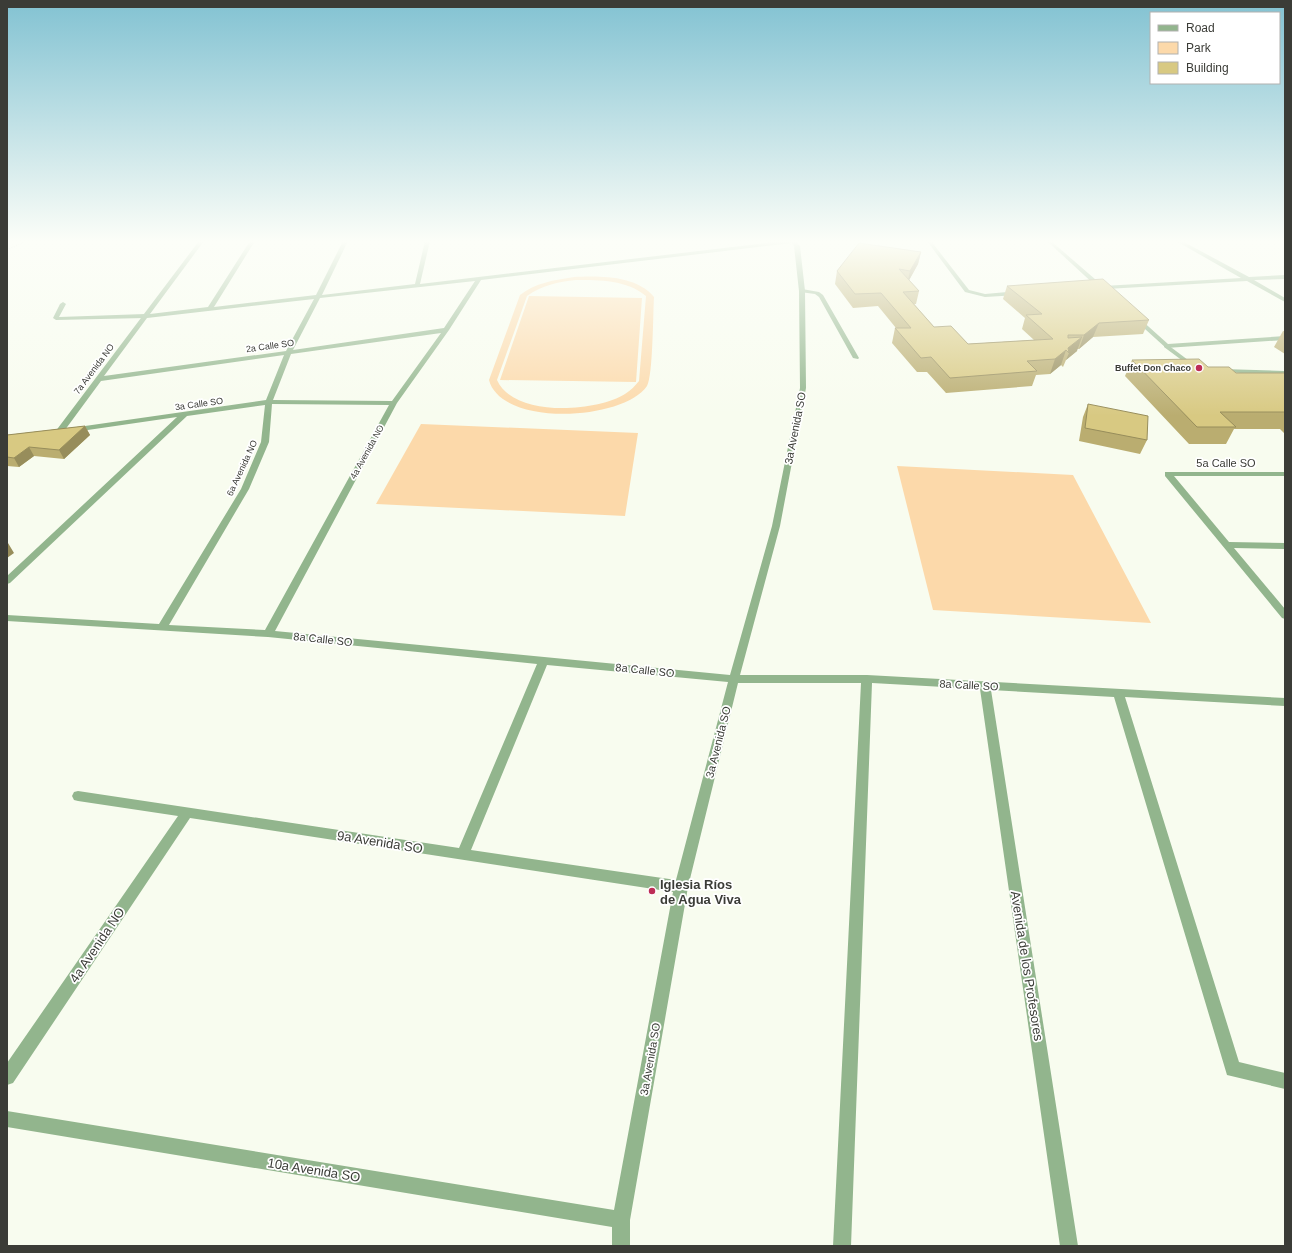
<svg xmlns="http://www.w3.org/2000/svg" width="1292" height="1253" viewBox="0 0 1292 1253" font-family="Helvetica,sans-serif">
<rect width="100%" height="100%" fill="#f8fcef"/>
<path fill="#fcd9aa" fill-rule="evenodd" d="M574,277C599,276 636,275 654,297C653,313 653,376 647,386C623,421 501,427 489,380L520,295C535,283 554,280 574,277ZM576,280C600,280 627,280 646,296L639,381C635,386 631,390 625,394C596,412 514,418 497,380L527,296C542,285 558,282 576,280Z
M529,296L642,298L636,382L500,380Z
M421,424L638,433L625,516L376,504Z
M897,466L1073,475L1151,623L933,610Z"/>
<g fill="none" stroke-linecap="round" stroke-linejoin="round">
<path stroke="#a7a9a0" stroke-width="1.5" stroke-dasharray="1 1.5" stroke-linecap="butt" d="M7,250L26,241"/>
<path fill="#92b58d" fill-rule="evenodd" d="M802,289L819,292L823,295L859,358L858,359L853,358L819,297L815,294L800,292V290Z
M63,302L66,304L59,317L145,314L148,316L145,318L56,320L53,318L60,304Z
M1164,345H1168L1196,366L1191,367L1164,347Z
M1222,369L1284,371L1285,375L1220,372V370Z"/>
<path fill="#92b58d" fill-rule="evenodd" d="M199,241H204L150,314L208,307L250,241H255L214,307L316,295L343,241H348L322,295L415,284L425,241H430L420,284L783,241H795L800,246L805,291L806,388L780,526L740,675H867L1285,698V706L1125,697L1239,1062L1285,1073V1089L1227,1075L1114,697L991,690L1078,1246H1060L980,689L872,683L851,1246H833L861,683H738L688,887L630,1220V1246H612V1227L7,1127V1111L614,1210L673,892L190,818L13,1083L7,1085V1063L178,816L78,801L74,800L72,796L74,792L78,791L459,848L537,664L268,637L7,621V615L159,624L241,489L261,442L265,405L187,416L10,583L7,584V576L177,417L74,432H71V428L266,400L284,355L101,381L62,434H56L55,432ZM792,243L794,246L799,291L800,388L772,526L730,675L275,631L397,403L449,330L481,280ZM475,281L444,328L293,350L320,298ZM314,299L286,351L104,376L147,318ZM441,333L392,401L273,400L291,354ZM272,404L389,405L265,630L169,625L249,489L269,442ZM547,665L728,682L676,880L471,850Z
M927,241H931L969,290L985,294L1018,291L1021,293L1018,295L985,297L965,292Z
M1047,241H1051L1103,286L1241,278L1176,241H1182L1249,277L1285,275V279L1254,280L1285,298V302L1247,281L1106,289L1103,291L1097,289V287Z
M1135,318H1139L1168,344L1285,336V340L1166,348L1135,320Z
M1165,472H1285V476H1174L1229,542L1285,543V549L1234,548L1285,609V619L1282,618L1165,476Z"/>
</g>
<path fill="#baad70" d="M921,252L918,264L909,280L919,291L916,304H914L934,327L968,344L1034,340L1022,329L1025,318L1003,299L1007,286L1149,320L1143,334L1093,337L1079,349H1077V351L1066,360L1063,367L1061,365L1050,374L1036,375L1032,386L946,393L927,372H917L892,343L895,328H896L878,306L853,308L835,284L837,271Z
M1283,331H1285V354L1274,347Z
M1132,360L1208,367L1236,373H1285V434L1280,429H1234L1226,444H1189L1125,376Z
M1088,404L1147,440L1140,454L1079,441L1083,417Z
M85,426L90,435L64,459L34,456L19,467L7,466V435Z"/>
<path fill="#978d5b" d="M921,252L918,264L907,284L910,271Z
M1099,323L1093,337L1079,349L1084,335Z
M1082,337L1077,351L1066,360L1069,353L1068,348Z
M1066,350L1061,365L1050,374L1055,359Z
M85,426L90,435L64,459L59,450Z
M29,447L34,456L19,467L14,458Z
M8,543L14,553L7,558V544Z"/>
<path fill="#d8c982" stroke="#978d5b" d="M859,243L921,252L910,271L899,269L919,291L903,292L934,327L951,326L968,344L1053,339L1026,315L1042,314L1007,286L1103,279L1149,320L1099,323L1084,335H1068V338L1082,337L1068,348L1069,353L1066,350L1055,359L1027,361L1037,371L950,378L931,357L921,358L895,328H911L881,293L855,294L837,271Z
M1199,359L1208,367H1229L1236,373H1285V412H1220L1236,427H1197L1132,360Z
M1088,404L1148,416L1147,440L1085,428Z
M85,426L59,450L29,447L14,458L7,457V435Z"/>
<linearGradient id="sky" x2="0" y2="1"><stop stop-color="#82c2d2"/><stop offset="0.58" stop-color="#fcfef8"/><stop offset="1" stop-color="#fcfef8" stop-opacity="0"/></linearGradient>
<rect width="1292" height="416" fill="url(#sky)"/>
<g fill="#bd2d56" stroke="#fff" stroke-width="1.5">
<circle cx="1199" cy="368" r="4"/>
<circle cx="652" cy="891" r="4"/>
</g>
<g text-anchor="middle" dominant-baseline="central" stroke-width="3.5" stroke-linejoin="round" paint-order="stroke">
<g font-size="9" fill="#3b3c37" stroke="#fff">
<text transform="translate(270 346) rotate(-8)">2a Calle SO</text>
<text transform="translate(94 369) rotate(-53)">7a Avenida NO</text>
<text transform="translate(199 404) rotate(-8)">3a Calle SO</text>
<text transform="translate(367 452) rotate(-61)">4a Avenida NO</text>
<text transform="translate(242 468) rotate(-65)">6a Avenida NO</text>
</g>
<g font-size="9" font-weight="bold" fill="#3b3c37" stroke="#fff" text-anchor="end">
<text x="1191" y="368">Buffet Don Chaco</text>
</g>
<g font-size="11" fill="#3b3c37" stroke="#fff">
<text transform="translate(795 428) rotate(-79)">3a Avenida SO</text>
<text x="1226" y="463">5a Calle SO</text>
<text transform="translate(323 639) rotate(6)">8a Calle SO</text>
<text transform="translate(645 670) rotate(6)">8a Calle SO</text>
<text transform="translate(969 685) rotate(3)">8a Calle SO</text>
<text transform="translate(718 742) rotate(-76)">3a Avenida SO</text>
<text transform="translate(650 1059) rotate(-80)">3a Avenida SO</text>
</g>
<g font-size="13" fill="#3b3c37" stroke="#fff">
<text transform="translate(380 842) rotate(9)">9a Avenida SO</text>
<text transform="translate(97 945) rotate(-56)">4a Avenida NO</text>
<text transform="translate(1027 966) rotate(81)">Avenida de los Profesores</text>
<text transform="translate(314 1170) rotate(9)">10a Avenida SO</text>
</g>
<g font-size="13" font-weight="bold" fill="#3b3c37" stroke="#fff" text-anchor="start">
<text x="660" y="884">Iglesia Ríos<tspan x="660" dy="15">de Agua Viva</tspan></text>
</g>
</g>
<rect width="1292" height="1253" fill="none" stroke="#3b3c37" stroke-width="16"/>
<rect x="1150" y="12" width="130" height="72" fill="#ffffff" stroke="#b1b1af"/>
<rect x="1158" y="25" width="20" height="6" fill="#92b58d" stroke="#b1b1af"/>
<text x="1186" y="32" font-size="12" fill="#3b3c37">Road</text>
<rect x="1158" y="42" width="20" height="12" fill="#fcd9aa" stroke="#b1b1af"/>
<text x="1186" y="52" font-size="12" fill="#3b3c37">Park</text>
<rect x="1158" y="62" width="20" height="12" fill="#d8c982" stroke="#b1b1af"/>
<text x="1186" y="72" font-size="12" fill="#3b3c37">Building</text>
</svg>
